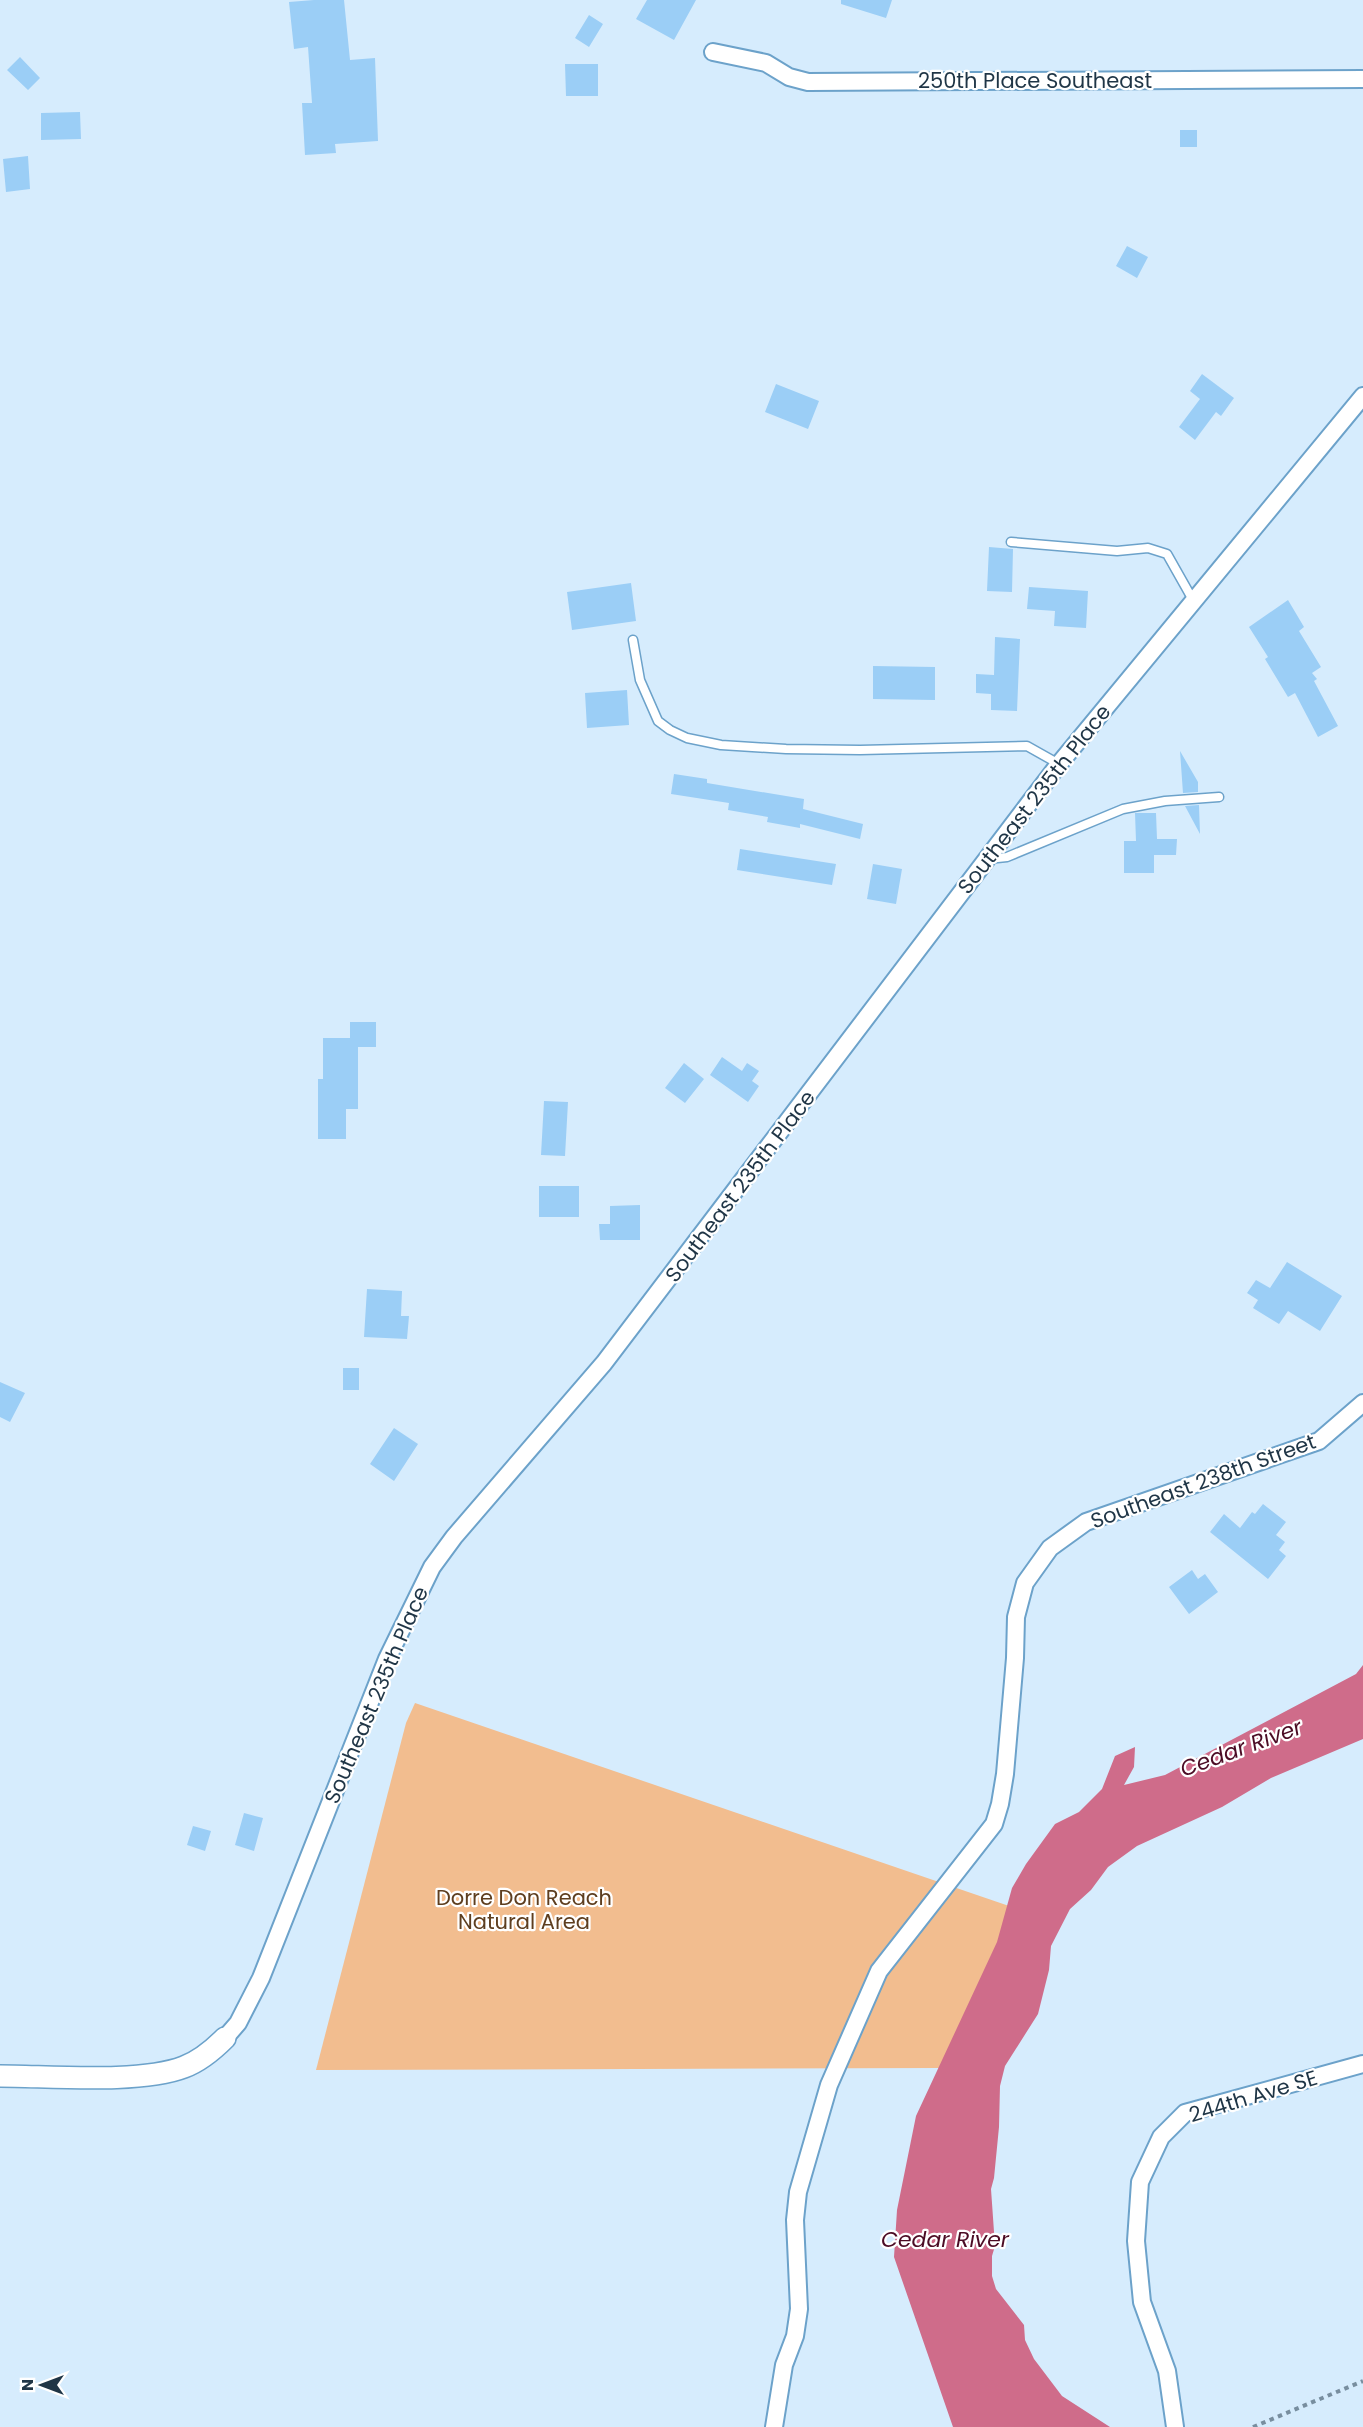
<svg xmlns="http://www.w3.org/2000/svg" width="1363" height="2427" viewBox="0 0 1363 2427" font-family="Poppins,sans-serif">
<rect width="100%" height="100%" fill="#d6ecfd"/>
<path fill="#f2bd8f" d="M415,1703L1012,1907L1002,1941L941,2068L316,2070L406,1723Z"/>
<path fill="#cf6c8a" d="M1363,1665V1739L1271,1778L1222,1807L1137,1846L1108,1867L1091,1890L1070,1909L1051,1946L1049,1970L1038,2014L1005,2066L1000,2086L999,2127L994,2178L991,2189L995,2246L992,2256V2276L996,2289L1024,2325L1025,2340L1034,2359L1062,2396L1110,2427H953L894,2257L897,2210L916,2116L997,1942L1012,1888L1026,1864L1055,1824L1079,1812L1102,1789L1115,1756L1135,1747L1134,1767L1124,1785L1165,1775L1356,1674Z"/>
<path fill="#9bcef6" d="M314,0H344L350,60L375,58L378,141L335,144L336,153L305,155L302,103H312L308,47L294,49L289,2Z
M647,0H696L674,40L636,19Z
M841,0H892L886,18L841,4Z
M589,15L603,24L589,47L575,38Z
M20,57L40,78L28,90L7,70Z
M565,64H598V96H566Z
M80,112L81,139L41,140V113Z
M1180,130H1197V147H1180Z
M28,156L30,189L6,192L3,159Z
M1127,246L1148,257L1137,278L1116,266Z
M1202,374L1234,398L1221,416L1216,412L1195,440L1179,427L1200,399L1190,391Z
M776,384L819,401L808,429L765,412Z
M989,547L1013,549L1012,592L987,591Z
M631,583L636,621L572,630L567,592Z
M1029,587L1088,591L1086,628L1054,626L1055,611L1027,609Z
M1288,600L1304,627L1299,631L1321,667L1312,673L1317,679L1314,681L1338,726L1318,737L1295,693L1288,697L1265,659L1268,657L1249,627Z
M995,637L1020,639L1017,711L991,710V694L976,693V674L994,675Z
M873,666L935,667V700L873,699Z
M627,690L629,725L587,728L585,693Z
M1180,751L1198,782V792L1183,793Z
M674,774L707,779V783L804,799L803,809L863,824L860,839L800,824V828L767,822L768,817L728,810L729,803L671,794Z
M1199,805L1200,834L1185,806Z
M1135,813H1156L1157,839H1177L1176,855H1154V873H1124V841H1136Z
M740,849L836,864L832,885L737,870Z
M873,864L902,869L896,904L867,899Z
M350,1022H376V1047H358V1109H346V1139H318V1079H323V1038H350Z
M722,1057L742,1071L747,1063L759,1071L752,1081L759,1086L748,1102L710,1075Z
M684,1063L704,1079L685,1103L665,1088Z
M544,1101L568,1102L565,1156L541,1155Z
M539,1186H579V1217H539Z
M640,1205V1240H600L599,1224H610V1206Z
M1287,1262L1342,1296L1320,1331L1288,1311L1279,1324L1253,1308L1258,1300L1247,1293L1256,1280L1270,1288Z
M367,1289L402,1291L401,1316H409L407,1339L364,1337Z
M343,1368H359V1390H343Z
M0,1382L25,1393L10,1422L0,1417Z
M394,1428L418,1444L394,1481L370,1464Z
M1263,1504L1286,1522L1276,1535L1285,1542L1279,1550L1286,1556L1268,1579L1210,1532L1224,1514L1240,1528L1252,1512L1255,1514Z
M1192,1570L1198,1579L1205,1574L1218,1592L1189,1614L1169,1587Z
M244,1813L263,1818L254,1851L235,1845Z
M193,1826L211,1831L205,1851L187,1845Z"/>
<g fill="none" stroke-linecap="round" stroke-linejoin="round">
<g stroke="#6ca2ca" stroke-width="11">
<path id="service" d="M1011,542L1117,551L1148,548L1167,554L1193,600
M633,640L640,680L658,721L670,730L687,738L721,745L786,749L860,750L1027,746L1059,764
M988,859L1007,857L1123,809L1165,801L1219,797"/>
</g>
<g stroke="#6ca2ca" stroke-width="20">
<path id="minor" d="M713,52L766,63L789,77L808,82L1363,79
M225,2038L238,2023L261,1978L387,1659L432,1567L454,1537L604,1363L1059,764L1363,396
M774,2427L784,2365L795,2336L799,2309L795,2220L798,2192L829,2085L879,1971L994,1824L1000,1804L1005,1774L1015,1658L1016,1617L1025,1583L1050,1548L1086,1522L1319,1441L1363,1403
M1175,2427L1167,2371L1142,2302L1136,2241L1140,2182L1161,2137L1185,2113L1363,2064"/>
</g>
<g stroke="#6ca2ca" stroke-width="24">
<path id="tertiary" d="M0,2076C49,2076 140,2084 184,2067C200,2061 213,2050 225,2038"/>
</g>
<path stroke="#788e9f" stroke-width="4" stroke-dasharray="4.5 4.5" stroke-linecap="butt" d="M1253,2427L1363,2381"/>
<use href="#service" stroke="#fff" stroke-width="8"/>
<use href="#minor" stroke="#fff" stroke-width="16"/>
<use href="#tertiary" stroke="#fff" stroke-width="21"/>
</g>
<g text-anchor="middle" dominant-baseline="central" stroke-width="4.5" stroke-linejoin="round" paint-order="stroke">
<g font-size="21" fill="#1f3546" stroke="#fff">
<text x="1035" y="80">250th Place Southeast</text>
<text transform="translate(1034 799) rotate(-52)">Southeast 235th Place</text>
<text transform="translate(740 1186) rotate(-53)">Southeast 235th Place</text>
<text transform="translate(1203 1481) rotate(-20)">Southeast 238th Street</text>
<text transform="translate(376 1695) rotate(-67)">Southeast 235th Place</text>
<text transform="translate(1253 2096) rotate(-17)">244th Ave SE</text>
</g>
<g font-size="21" fill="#5e3e1f" stroke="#fff">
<text x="524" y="1897">Dorre Don Reach<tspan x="524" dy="24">Natural Area</tspan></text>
</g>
<g font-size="22" font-style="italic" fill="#4c0c25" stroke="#fff">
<text transform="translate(1241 1748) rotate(-20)">Cedar River</text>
<text x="945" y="2239">Cedar River</text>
</g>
</g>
<g transform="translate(42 2385) rotate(270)" stroke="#ffffff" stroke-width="4.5" paint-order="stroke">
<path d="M0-4.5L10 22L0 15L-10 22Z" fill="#1f3546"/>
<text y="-9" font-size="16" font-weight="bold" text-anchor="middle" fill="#1f3546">N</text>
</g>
</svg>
